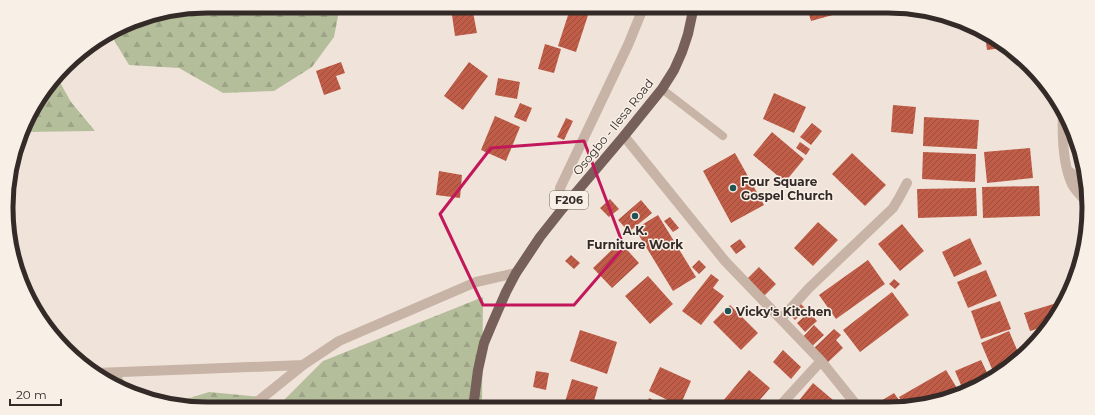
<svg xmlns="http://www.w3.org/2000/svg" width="1095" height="415" viewBox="0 0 1095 415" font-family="Montserrat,sans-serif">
<defs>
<pattern id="forest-firs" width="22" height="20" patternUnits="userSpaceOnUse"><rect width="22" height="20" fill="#b5be9b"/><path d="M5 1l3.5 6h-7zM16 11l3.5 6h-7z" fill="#9ca386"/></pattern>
<pattern id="building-hatch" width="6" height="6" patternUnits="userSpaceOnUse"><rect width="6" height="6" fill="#c05d48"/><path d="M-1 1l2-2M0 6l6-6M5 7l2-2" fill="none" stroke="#9d4d3c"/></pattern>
</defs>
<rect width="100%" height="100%" fill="#f0e4da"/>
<path fill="url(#forest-firs)" d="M207,6H340L334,37L312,67L274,91L223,93L179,68L129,65L111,35L143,17Z
M57,77L71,102L95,131L24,132L33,107Z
M483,297L482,408L275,409L323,361Z
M118,368L127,388L100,375Z
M209,392L261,397L249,409H208L170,404Z"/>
<path fill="url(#building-hatch)" d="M485,6H495L486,9Z
M571,6H591L576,52L558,46Z
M812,6H838L840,13L811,21L807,8Z
M473,12L477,33L455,36L452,15Z
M985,35L1009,47L987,50Z
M545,44L561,49L554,73L538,69Z
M341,62L345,73L336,76L341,89L324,95L316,71Z
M469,62L488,76L463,110L444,96Z
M498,78L520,82L517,99L495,95Z
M774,93L806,107L794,133L763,119Z
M520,103L532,108L526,122L514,117Z
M893,105L916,107L913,134L891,132Z
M495,116L520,127L506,161L481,150Z
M924,117L979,120L977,149L923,146Z
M566,118L573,121L564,140L557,137Z
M812,123L822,131L811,145L800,137Z
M772,132L804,159L785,182L753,155Z
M800,142L810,149L806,155L796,148Z
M1030,148L1033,178L987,183L984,152Z
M923,152L976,154L975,182L922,179Z
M735,153L764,205L731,223L703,171Z
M852,153L886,185L865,206L832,174Z
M439,171L462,175L460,198L436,195Z
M1039,186L1040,216L983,218L982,187Z
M976,188L977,216L918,218L917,189Z
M610,199L619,209L609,217L600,208Z
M641,200L652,213L629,232L618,220Z
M658,215L696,277L673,291L635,229Z
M670,217L679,228L673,232L664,221Z
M818,222L838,240L813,266L794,248Z
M902,224L924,251L900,271L878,244Z
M970,238L982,264L954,277L942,252Z
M740,239L746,247L736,254L730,246Z
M620,242L639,263L612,288L593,268Z
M571,255L580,263L574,269L565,261Z
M699,260L706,267L699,274L692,267Z
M868,260L885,284L836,319L819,295Z
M759,267L776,284L764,296L747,279Z
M986,270L997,296L968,308L957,282Z
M711,274L719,280L713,288L724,296L701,325L682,311Z
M648,276L673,304L650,324L625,296Z
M894,279L900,284L895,289L889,284Z
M892,292L909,315L860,352L843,330Z
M1000,301L1011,329L981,339L971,311Z
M799,302L806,309L795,320L787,312Z
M1060,302L1061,306L1055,319L1050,325L1030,331L1024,313Z
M730,305L758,333L741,350L713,322Z
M809,312L817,321L805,332L797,323Z
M814,325L824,335L811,347L802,338Z
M834,329L841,335L836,340L843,348L827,363L813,349Z
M580,330L617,342L607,374L570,361Z
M1009,331L1021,359L995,376L981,343Z
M783,350L801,367L791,379L773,362Z
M981,360L990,379L976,388L964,392L955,371Z
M660,367L691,381L680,406L649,391Z
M749,370L770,388L753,408H717Z
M946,370L960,393L914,407H905L899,397Z
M536,371L549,373L546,390L533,387Z
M572,379L598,387L592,408H573L564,405Z
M813,383L833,400L827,407L793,408Z
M894,393L904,407H871Z
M649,398L670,408H645Z"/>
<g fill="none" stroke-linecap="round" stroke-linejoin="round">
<path stroke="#c8b3a7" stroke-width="8" d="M662,89L723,136"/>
<path stroke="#c8b3a7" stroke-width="10" d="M1063,110C1062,133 1062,163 1072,184C1075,190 1081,196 1086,201
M624,136L725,261L821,361L858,407
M1067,170L1087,184
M563,208L560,188L628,45L644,6
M781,319L809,288L893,208L899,198L907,183
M96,373L303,365
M778,408L821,361
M250,409L262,398L303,365L339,341L476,282L516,273"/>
<path stroke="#766059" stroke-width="10" d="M473,408L478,370L484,343L492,324L506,292L516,273L540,237L563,208L624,136L662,89L674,70L682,52L688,34L694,6"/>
</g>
<path fill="none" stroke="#c2185b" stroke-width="3" stroke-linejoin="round" d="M584,141L624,247L574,305H483L440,214L491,148Z"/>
<g fill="#1f5453" stroke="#f8efe6" stroke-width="1.5">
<circle cx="733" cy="188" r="4"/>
<circle cx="635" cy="216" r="4"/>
<circle cx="728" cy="311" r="4"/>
</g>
<g text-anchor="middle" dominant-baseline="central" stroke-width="3" stroke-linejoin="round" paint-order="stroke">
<rect fill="#f8efe6" stroke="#6f6560" stroke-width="1" x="550" y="191" width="38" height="18" rx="3"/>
<g font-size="11" font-weight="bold" fill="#342a27">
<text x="569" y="200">F206</text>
</g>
<g font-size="12" fill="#342a27" stroke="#f8efe6">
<text transform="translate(613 127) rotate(-51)">Osogbo - Ilesa Road</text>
</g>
<g font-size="12" font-weight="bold" fill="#342a27" stroke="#f8efe6" text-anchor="start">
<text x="741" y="181">Four Square<tspan x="741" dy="14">Gospel Church</tspan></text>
<text x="635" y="230" text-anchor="middle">A.K.<tspan x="635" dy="14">Furniture Work</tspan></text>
<text x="736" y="311">Vicky's Kitchen</text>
</g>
</g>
<path d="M0 0H1095V415H0ZM207 13H888A194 194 0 0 1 1082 207V208A194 194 0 0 1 888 402H207A194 194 0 0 1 13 208V207A194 194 0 0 1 207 13Z" fill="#f8efe6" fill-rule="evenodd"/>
<path fill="none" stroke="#342a27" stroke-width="5" d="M207 13H888A194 194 0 0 1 1082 207V208A194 194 0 0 1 888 402H207A194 194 0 0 1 13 208V207A194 194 0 0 1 207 13Z"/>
<path d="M10 399v6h51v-6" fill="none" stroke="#342a27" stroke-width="2"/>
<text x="16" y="399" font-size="12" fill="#342a27" stroke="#f8efe6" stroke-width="3" paint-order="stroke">20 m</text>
</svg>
